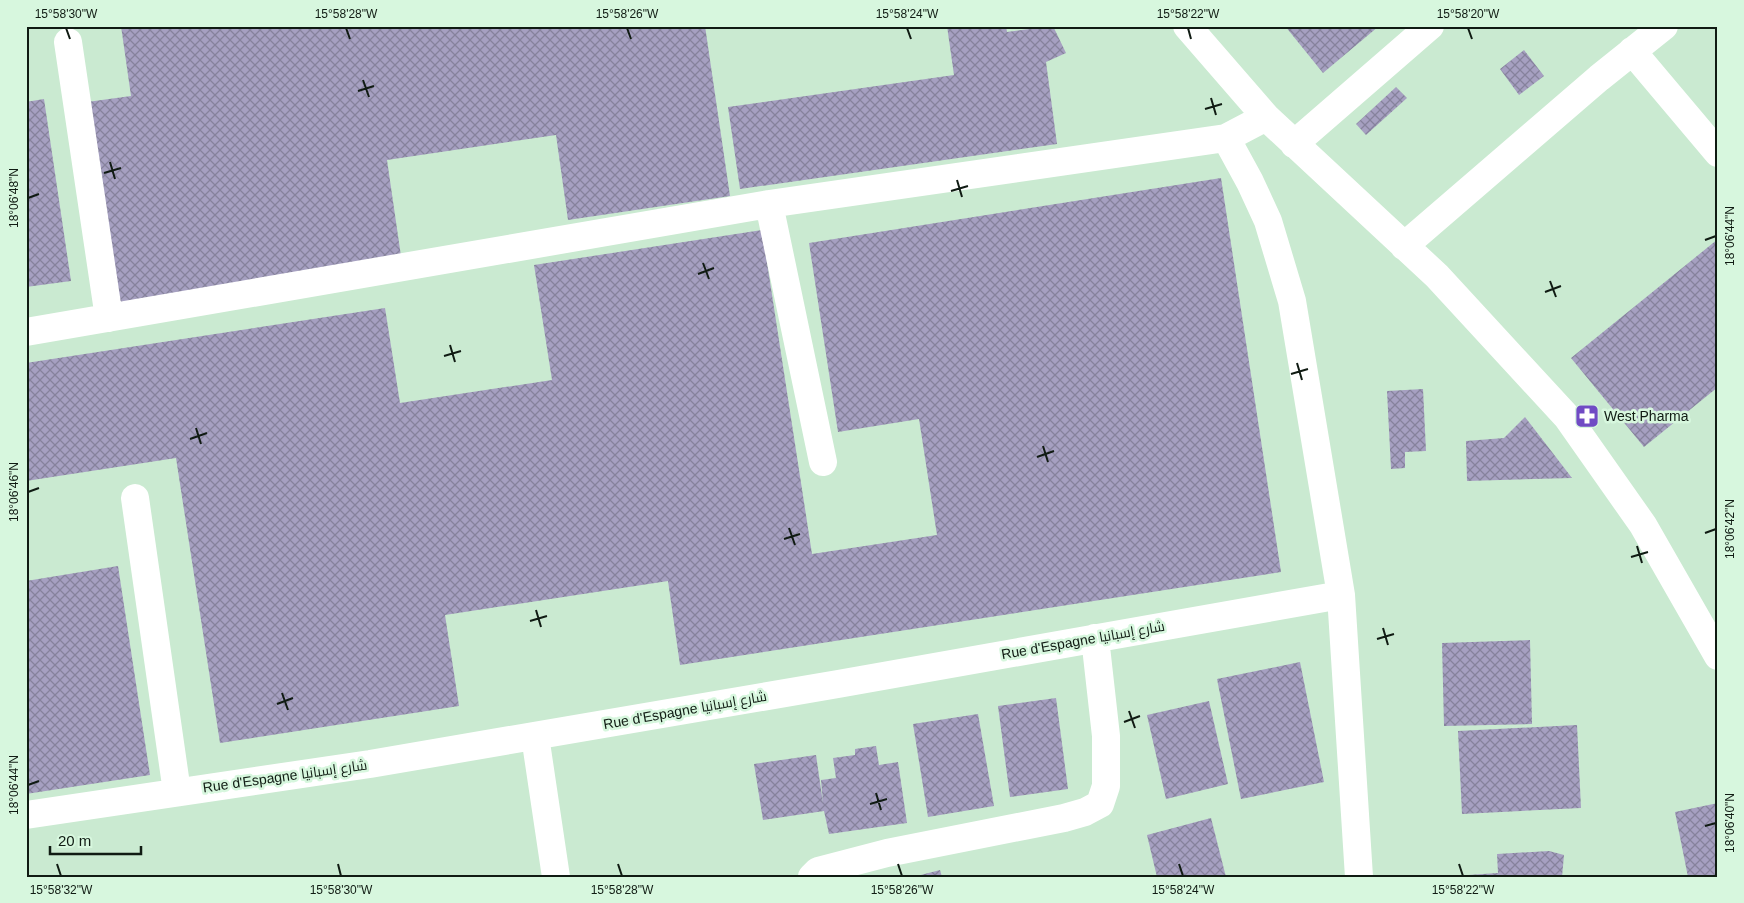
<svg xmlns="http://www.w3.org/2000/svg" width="1744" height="903" viewBox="0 0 1744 903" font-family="Helvetica,Cairo,sans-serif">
<defs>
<pattern id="building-cross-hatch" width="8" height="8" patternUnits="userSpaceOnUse" patternTransform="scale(1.25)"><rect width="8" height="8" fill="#a6a0c1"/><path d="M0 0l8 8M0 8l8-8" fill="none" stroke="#86829c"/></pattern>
</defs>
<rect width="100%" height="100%" fill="#caead1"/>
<path fill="url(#building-cross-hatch)" d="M121,26H705L730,196L568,220L556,135L387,160L402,263L116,304L87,102L131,96Z
M947,26H1006L1007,32L1053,26L1066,53L1046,62L1057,144L740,189L728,107L954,75Z
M1285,26H1379L1323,73Z
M1524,50L1544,76L1519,95L1500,69Z
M1396,87L1407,98L1366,135L1356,124Z
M44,99L71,281L26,287V102Z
M1221,178L1281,572L680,665L668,581L445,615L459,706L220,743L176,458L26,481V363L385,308L400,403L552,380L534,265L762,230L812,554L937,535L919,419L838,432L809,243Z
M1718,239V387L1644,447L1571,358Z
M1423,389L1426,451L1405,452V468L1391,469L1387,391Z
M1525,417L1572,478L1467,481L1466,441L1504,438Z
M118,566L150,775L26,794V581Z
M1530,640L1532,724L1444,726L1442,643Z
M1300,662L1324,782L1241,799L1217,679Z
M1056,698L1068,789L1010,797L998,706Z
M1209,701L1228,784L1166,799L1147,715Z
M978,714L994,806L928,817L913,724Z
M1577,725L1581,808L1462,814L1458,731Z
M876,746L879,765L898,762L907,823L829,834L824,811L763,820L754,764L816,755L823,803L821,780L836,778L833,758L855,755V749Z
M1718,803V877H1688L1675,812Z
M1211,818L1226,877H1157L1147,835Z
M1549,851L1564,855L1562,877H1468V875L1498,873L1497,854Z
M940,870L942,877H917V876Z"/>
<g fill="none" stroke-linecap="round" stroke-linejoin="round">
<path stroke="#fff" stroke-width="28" d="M1187,26L1266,117L1437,276L1567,417L1643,525L1718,656
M68,42L109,318
M1632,51L1718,153
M1226,138L1250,182L1268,221L1292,301L1341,595L1359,877
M1294,144L1430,26
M769,204L823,462
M1404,246L1599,78L1664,26
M26,332L769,204L1226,138L1266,117
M135,498L177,792
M535,736L556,877
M26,815L370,764L838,684L1341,595
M812,877L818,871L887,853L1064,818L1085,812L1100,804L1106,786V736L1095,638"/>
</g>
<path fill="none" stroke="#101b13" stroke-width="2" d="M66,28L70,39M346,28L350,39M627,28L631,39M907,28L911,39M1188,28L1191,39M1468,28L1472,39M363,80L369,97M358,91L374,86M1211,98L1216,115M1205,109L1222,104M110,162L115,179M104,173L121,168M957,180L962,197M951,191L968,186M28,198L39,194M1705,240L1716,236M703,263L709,279M698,274L714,268M1550,281L1556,297M1545,292L1561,286M450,345L455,362M444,356L461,351M1297,363L1302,380M1291,374L1308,369M196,428L201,444M190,439L207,433M1043,446L1048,462M1037,457L1054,451M28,492L39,488M789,528L795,545M1705,533L1716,529M784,539L800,534M1637,546L1642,563M1631,557L1648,552M536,610L541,627M530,621L547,616M1383,628L1388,645M1377,639L1394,634M282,693L288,710M277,704L293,698M1129,711L1135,728M1124,722L1140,716M28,785L39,781M876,793L881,810M870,804L887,799M1705,826L1716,823M57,864L61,876M338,864L341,876M618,864L622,876M898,864L902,876M1179,864L1183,876M1459,864L1463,876"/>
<defs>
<g id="pharmacy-square" transform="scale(1.25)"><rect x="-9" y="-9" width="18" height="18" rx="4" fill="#704bc4" stroke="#d7f7de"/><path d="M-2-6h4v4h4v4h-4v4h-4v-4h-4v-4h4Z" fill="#fff"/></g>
</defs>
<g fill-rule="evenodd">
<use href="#pharmacy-square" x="1587" y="416"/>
</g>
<g text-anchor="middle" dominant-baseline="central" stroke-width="5" stroke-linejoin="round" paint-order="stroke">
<g font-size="14" fill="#101b13" stroke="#d7f7de" text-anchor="start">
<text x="1604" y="416">West Pharma</text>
</g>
<g font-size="14" fill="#101b13" stroke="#d7f7de">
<text transform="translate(1083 640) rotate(-10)">Rue d'Espagne شارع إسبانيا</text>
<text transform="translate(685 710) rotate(-10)">Rue d'Espagne شارع إسبانيا</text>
<text transform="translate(285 776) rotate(-8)">Rue d'Espagne شارع إسبانيا</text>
</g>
</g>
<rect width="1744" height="903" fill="none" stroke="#d7f7de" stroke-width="55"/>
<path d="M50 846v8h91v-8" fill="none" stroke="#101b13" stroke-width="2.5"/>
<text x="58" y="846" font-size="15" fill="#101b13" stroke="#d7f7de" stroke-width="4" paint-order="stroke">20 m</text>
<rect x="28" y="28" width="1688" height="848" fill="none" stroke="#101b13" stroke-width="2"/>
<g font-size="12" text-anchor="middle" fill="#101b13">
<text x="66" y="18">15°58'30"W</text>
<text x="346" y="18">15°58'28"W</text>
<text x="627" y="18">15°58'26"W</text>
<text x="907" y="18">15°58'24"W</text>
<text x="1188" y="18">15°58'22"W</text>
<text x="1468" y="18">15°58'20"W</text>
<text transform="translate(14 198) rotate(-90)" y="4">18°06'48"N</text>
<text transform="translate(1730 236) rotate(-90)" y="4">18°06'44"N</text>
<text transform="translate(14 492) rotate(-90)" y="4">18°06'46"N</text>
<text transform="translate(1730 529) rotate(-90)" y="4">18°06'42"N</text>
<text transform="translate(14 785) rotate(-90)" y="4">18°06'44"N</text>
<text transform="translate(1730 823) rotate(-90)" y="4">18°06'40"N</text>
<text x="61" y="894">15°58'32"W</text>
<text x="341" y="894">15°58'30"W</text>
<text x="622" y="894">15°58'28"W</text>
<text x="902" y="894">15°58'26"W</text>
<text x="1183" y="894">15°58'24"W</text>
<text x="1463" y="894">15°58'22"W</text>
</g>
</svg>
